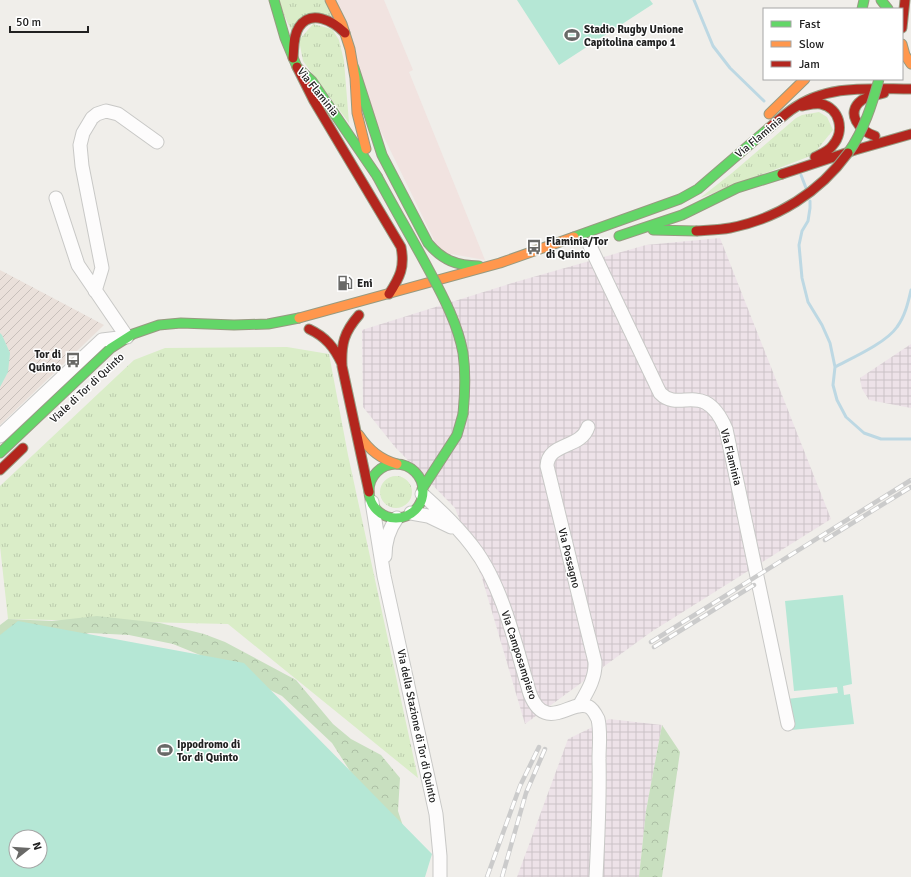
<svg xmlns="http://www.w3.org/2000/svg" width="911" height="877" viewBox="0 0 911 877" font-family="Signika,sans-serif">
<defs>
<pattern id="industrial-grid" width="8" height="8" patternUnits="userSpaceOnUse"><rect width="8" height="8" fill="#ede2e8"/><path d="M0 4h8M4 0v8" fill="none" stroke="#cbc2c7"/></pattern>
<pattern id="military-furrows" width="10" height="10" patternUnits="userSpaceOnUse"><rect width="10" height="10" fill="#eae0da"/><path d="M-1 1l2-2M0 10L10 0M9 11l2-2" fill="none" stroke="#c8c0bb"/></pattern>
<pattern id="grass-tufts" width="24" height="20" patternUnits="userSpaceOnUse"><rect width="24" height="20" fill="#daedc8"/><path d="M3 7l-1-3M5 7V3M7 7l1-3M15 17l-1-3M17 17v-4M19 17l1-3" fill="none" stroke="#bbcbac"/></pattern>
<pattern id="forest-crowns" width="20" height="18" patternUnits="userSpaceOnUse"><rect width="20" height="18" fill="#c8dfbf"/><path d="M2 6a3 3 0 1 1 6 0M12 15a3 3 0 1 1 6 0" fill="none" stroke="#acbfa4"/></pattern>
</defs>
<rect width="100%" height="100%" fill="#f0eeea"/>
<path fill="#f1e3e0" d="M334,0H384L413,70L409,72L485,260L440,252L374,117Z"/>
<path fill="url(#industrial-grid)" d="M720,238L831,519L651,632L525,724L482,578L455,508L395,447L363,407L362,330L512,283L646,245Z
M911,344V408L869,400L862,389L860,378Z
M609,719L662,725L646,811L639,877H517L568,739Z"/>
<path fill="url(#military-furrows)" d="M0,270L104,325L0,425Z"/>
<path fill="url(#grass-tufts)" d="M277,0H324L333,15L291,30Z
M313,24L332,29L339,40L344,61L349,123L303,61L299,40Z
M819,112L827,117L833,130L813,155L700,198L732,173L796,118L802,115Z
M287,347L329,354L348,455L418,778L228,624L8,619L0,546V486L134,360L165,348Z
M380 492a16 16 0 1 1 32 0a16 16 0 1 1-32 0Z"/>
<path fill="url(#forest-crowns)" d="M97,616L160,623L204,634L225,642L296,680L333,724L351,739L381,755L400,778L398,811L405,832L365,800L350,771L332,743L282,696L200,655L173,644L129,635L90,633L16,646L0,652V625L8,619L52,621Z
M662,725L680,752L662,877H639L646,811Z"/>
<path fill="#b5e7d5" fill-rule="evenodd" d="M517,0H650L653,4L559,65Z
M0,333L2,335L10,353L8,372L0,387Z
M843,595L852,684L843,686L844,695L850,694L854,724L791,730L787,699L838,693L837,687L794,691L785,601Z
M18,621L244,663L432,854L425,877H0V635ZM16,837H40V861H16Z"/>
<g fill="none" stroke-linecap="round" stroke-linejoin="round">
<path stroke="#bdd8e3" stroke-width="3" d="M694,0L713,46L730,68L764,101
M801,175L806,188
M810,201V208L808,221L802,231L799,245L802,278L808,302L822,325L830,343L835,367L833,385L837,400L846,417L864,433L881,439H911
M835,367C852,358 886,343 897,327C905,316 908,303 911,290"/>
<g stroke="#c8c8c6" stroke-width="15">
<path id="street" d="M590,246L660,393C680,414 704,378 726,429L788,724
M95,291L102,268L82,166L80,145L83,133L92,118L97,114L106,111L118,114L157,142
M0,436L102,340L127,337L78,265L56,198
M422,494C440,510 458,527 473,547C503,586 516,647 530,694C546,735 573,697 589,707C593,709 596,715 598,719C601,732 599,746 599,759C600,798 598,838 596,877
M372,502L384,576L436,814L440,856V877
M411,513L428,516L451,527
M385,556C385,542 389,529 397,518
M579,706C587,692 596,678 595,662L547,466C548,442 581,449 588,427"/>
</g>
<g stroke="#979a80" stroke-width="11">
<path id="fast" d="M274,0L285,38L297,67L312,81L377,176
M881,0L888,9
M862,9L864,0
M354,68L382,155L428,243C442,260 457,266 479,266
M653,230L696,231
M619,236L682,215L737,188L782,174
M574,237L680,199L698,189L769,128
M0,453L111,348L133,334L159,325L181,323L234,325L268,324L299,318
M369 491a27 27 0 1 1 54 0a27 27 0 1 1-54 0Z
M422,489L457,435L463,414"/>
</g>
<g stroke="#979a80" stroke-width="11">
<path id="slow" d="M330,0L342,24L350,49L355,78L357,113L366,149
M902,44L905,55L911,64
M769,114L805,79
M299,318L500,263L574,237
M359,435C369,450 380,459 397,464"/>
</g>
<g stroke="#979a80" stroke-width="11">
<path id="jam" d="M902,28L905,0
M293,58C294,48 293,36 299,27C311,9 333,21 345,33
M297,67L314,101L401,247C405,267 400,277 389,294
M802,106C808,105 815,103 821,104C840,108 845,131 833,145C829,151 821,154 815,157
M769,128C776,122 783,116 791,110C826,84 869,89 911,89
M875,136C860,131 844,113 862,100C868,96 877,95 884,93
M782,174L855,150L911,134
M359,315C344,332 341,344 342,366L369,492
M309,329C326,337 334,347 342,364
M0,470L23,448"/>
</g>
<use href="#street" stroke="#fdfcfc" stroke-width="13"/>
<use href="#fast" stroke="#63d668" stroke-width="9"/>
<use href="#slow" stroke="#ff974d" stroke-width="9"/>
<use href="#jam" stroke="#b3261e" stroke-width="9"/>
<g stroke="#cbcbcb" stroke-width="4.5">
<path id="rail" d="M825,540L911,487
M651,642L911,480
M654,647L754,585
M487,877L520,786L539,747
M502,877L526,793L545,749"/>
</g>
<use href="#rail" stroke="#fff" stroke-width="3" stroke-dasharray="9" stroke-linecap="butt"/>
<g stroke="#979a80" stroke-width="11" stroke-linecap="butt">
<path id="fast-bridge" d="M848,153C864,130 872,105 879,79
M377,176C394,208 413,240 430,272C444,298 458,325 463,353C466,374 465,394 463,414"/>
</g>
<g stroke="#979a80" stroke-width="11" stroke-linecap="butt">
<path id="jam-bridge" d="M696,231C707,230 719,230 730,228C777,219 820,192 848,153"/>
</g>
<use href="#fast-bridge" stroke="#63d668" stroke-width="9"/>
<use href="#jam-bridge" stroke="#b3261e" stroke-width="9"/>
</g>
<defs>
<g id="stadium-bare" transform="scale(1.2)"><path d="M0-5a6.5 5 0 1 0 0 10a6.5 5 0 1 0 0-10ZM-3.5-1.8h7v3.6h-7Z" fill="#696967" stroke="#fff" stroke-width="2.5" paint-order="stroke"/></g>
<g id="bus-bare" transform="scale(1.2)"><path d="M-5-6H5V4H4V6H2V4H-2V6H-4V4H-5ZM-3.5-4V0h7V-4ZM-3.5 1.2v1.5H-2V1.2ZM2 1.2v1.5H3.5V1.2Z" fill="#696967" stroke="#fff" stroke-width="2.5" paint-order="stroke"/></g>
<g id="fuel-bare" transform="scale(1.2)"><path d="M-5.5-6h7V0h2V4h1.3V-2.5L3-4.5l.8-.8L6-3V5H2.5V1h-1V6h-7ZM-4.2-4.7v3.2H.2V-4.7Z" fill="#696967" stroke="#fff" stroke-width="2.5" paint-order="stroke"/></g>
</defs>
<g fill-rule="evenodd">
<use href="#stadium-bare" x="572" y="35"/>
<use href="#bus-bare" x="534" y="247"/>
<use href="#fuel-bare" x="345" y="283"/>
<use href="#bus-bare" x="73" y="360"/>
<use href="#stadium-bare" x="165" y="750"/>
</g>
<g text-anchor="middle" dominant-baseline="central" stroke-width="3" stroke-linejoin="round" paint-order="stroke">
<g font-size="11" font-weight="bold" fill="#212121" stroke="#fff" text-anchor="start">
<text x="584" y="29">Stadio Rugby Unione<tspan x="584" dy="13">Capitolina campo 1</tspan></text>
<text x="546" y="241">Flaminia/Tor<tspan x="546" dy="13">di Quinto</tspan></text>
<text x="357" y="283">Eni</text>
<text x="61" y="354" text-anchor="end">Tor di<tspan x="61" dy="13">Quinto</tspan></text>
<text x="177" y="744">Ippodromo di<tspan x="177" dy="13">Tor di Quinto</tspan></text>
</g>
<g font-size="11" fill="#212121" stroke="#fff">
<text transform="translate(318 92) rotate(51)">Via Flaminia</text>
<text transform="translate(759 137) rotate(-40)">Via Flaminia</text>
<text transform="translate(87 388) rotate(-43)">Viale di Tor di Quinto</text>
<text transform="translate(731 457) rotate(76)">Via Flaminia</text>
<text transform="translate(569 558) rotate(76)">Via Possagno</text>
<text transform="translate(519 655) rotate(72)">Via Camposampiero</text>
<text transform="translate(417 726) rotate(78)">Via della Stazione di Tor di Quinto</text>
</g>
</g>
<rect x="763" y="8" width="140" height="72" fill="#ffffff" stroke="#a6a6a6"/>
<rect x="771" y="21" width="20" height="6" fill="#63d668" stroke="#a6a6a6"/>
<text x="799" y="28" font-size="12" fill="#212121">Fast</text>
<rect x="771" y="41" width="20" height="6" fill="#ff974d" stroke="#a6a6a6"/>
<text x="799" y="48" font-size="12" fill="#212121">Slow</text>
<rect x="771" y="61" width="20" height="6" fill="#b3261e" stroke="#a6a6a6"/>
<text x="799" y="68" font-size="12" fill="#212121">Jam</text>
<g transform="translate(28 849) rotate(73)"><circle r="19" fill="#ffffff" stroke="#a6a6a6"/>
<path d="M0-3L7 15L0 10L-7 15Z" fill="#696967"/>
<text y="-6" font-size="11" font-weight="bold" text-anchor="middle" fill="#212121">N</text>
</g>
<path d="M10 26v6h78v-6" fill="none" stroke="#212121" stroke-width="2"/>
<text x="16" y="26" font-size="12" fill="#212121" stroke="#ffffff" stroke-width="3" paint-order="stroke">50 m</text>
</svg>
